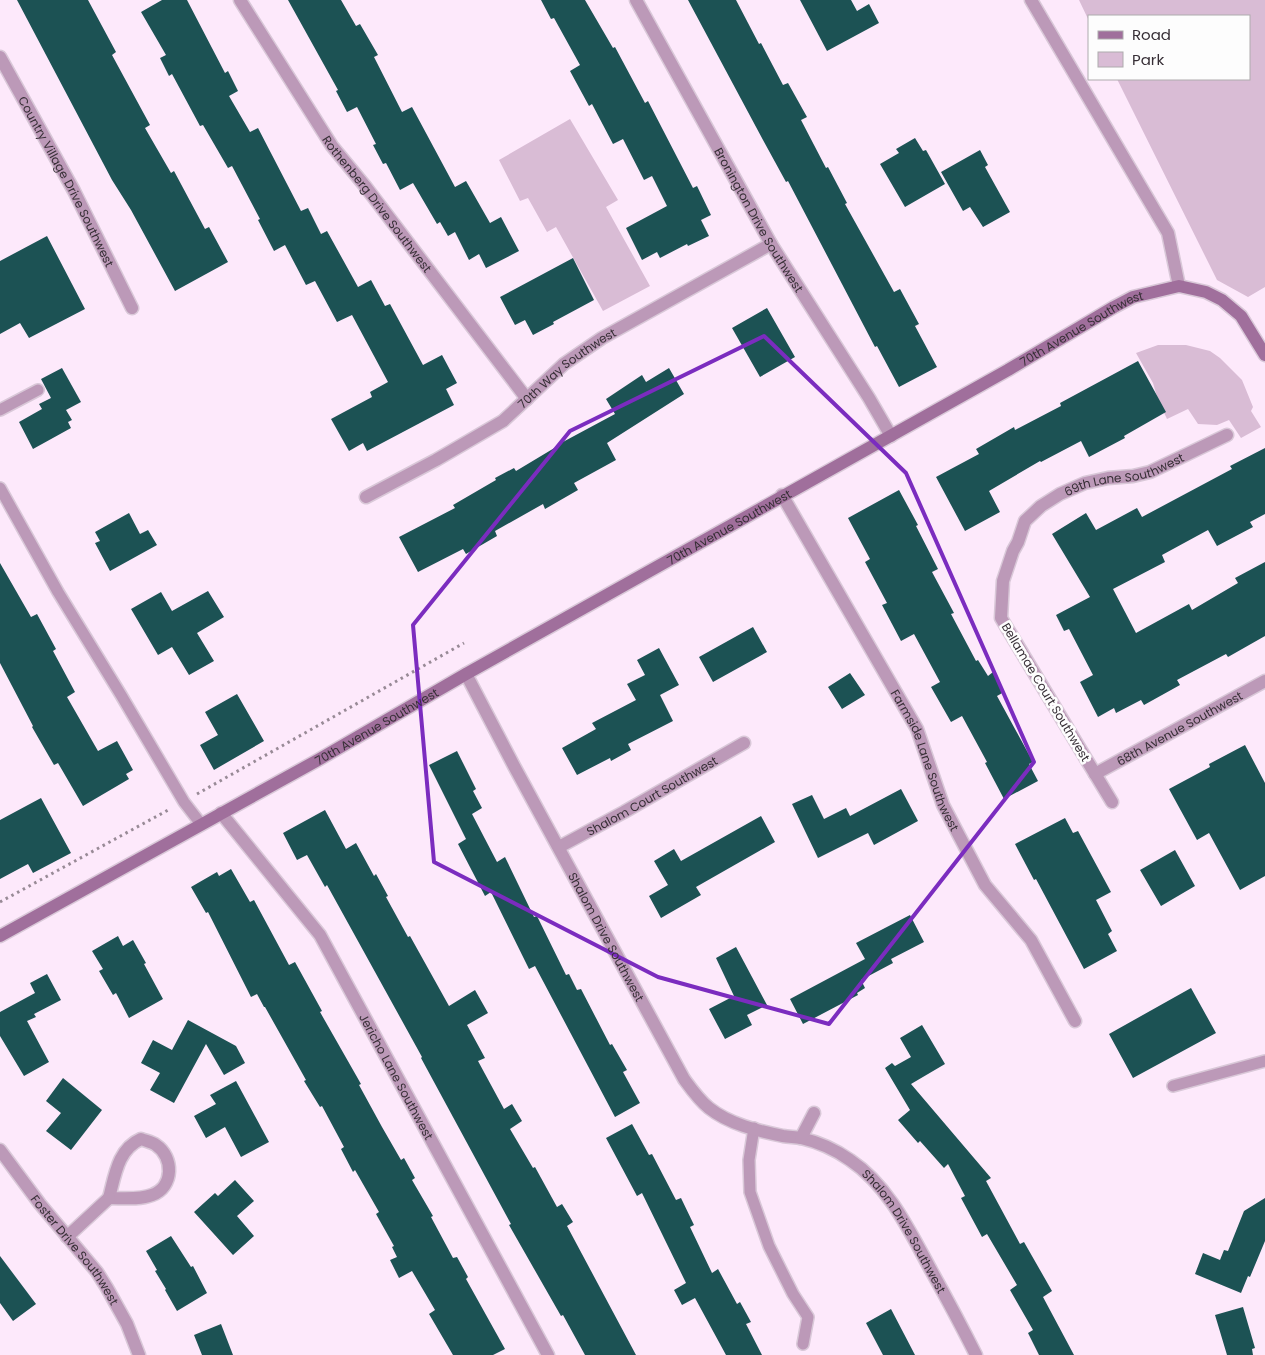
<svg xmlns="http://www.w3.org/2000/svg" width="1265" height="1355" viewBox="0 0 1265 1355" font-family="Poppins,sans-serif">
<rect width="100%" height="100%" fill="#fde9fb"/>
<path fill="#d9bcd5" d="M1079,0H1265V287L1248,297L1217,280L1117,79H1249V16H1089V21Z
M570,119L618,200L606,207L650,286L603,311L556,227L547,232L528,198L520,201L499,160Z
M1158,345H1186L1210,351L1220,358L1242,380L1253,407L1251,411L1261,427L1241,438L1229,420L1217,425L1198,424L1188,409L1167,419L1158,400L1153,383L1136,353Z"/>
<path fill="#1c5254" d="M17,0H88L116,52L112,55L150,125L145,128L171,173L174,171L205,229L209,227L228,262L175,291L131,210L112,180Z
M162,0H187L225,73L228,71L238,91L229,96L250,132L258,128L301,211L308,208L321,234L327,231L358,287L371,280L385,306L390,304L423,365L442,355L457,383L446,389L454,405L367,451L363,443L349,451L331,419L372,397L370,392L388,382L352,315L337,322L315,281L306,285L285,245L274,251L258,220L260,219L232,166L228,168L203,125L200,126L172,74L169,76L160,58L166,55L141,12Z
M288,0H341L356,26L360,24L378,55L374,57L402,112L412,107L455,187L466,181L490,223L501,217L519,251L486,268L479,254L469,260L455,232L448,236L440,222L437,224L413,183L400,190L386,163L383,164L373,145L376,144L357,107L347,112L336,91L338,90Z
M541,0H585L613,48L615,47L645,103L648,101L693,188L697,186L711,215L701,220L709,236L688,246L687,244L660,258L657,252L642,260L626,228L667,206L652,176L644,180L623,139L613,144L592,104L589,106L570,71L580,65L554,18L551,19Z
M688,0H736L759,44L761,43L783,85L788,83L807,117L801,120L826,168L828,167L847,203L845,204L894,292L900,289L919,324L915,326L937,367L899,387L877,346L875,347L788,181L786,182L763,140Z
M800,0H851L857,11L869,4L879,23L827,51Z
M915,138L923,151L926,150L945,184L905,207L880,164L899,153L896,149Z
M980,150L988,165L985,167L1010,212L983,227L970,207L963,211L941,172Z
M47,236L85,309L29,338L20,323L0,334V261Z
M573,258L594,300L553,322L554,324L533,335L525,320L515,325L500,297Z
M767,308L795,357L760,377L732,328Z
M1138,361L1166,412L1124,436L1125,438L1089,457L1081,441L1041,462L1040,461L989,491L1000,512L965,531L936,477L979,454L976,449L1014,427L1015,430L1061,406L1060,403Z
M62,368L81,402L66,410L72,420L68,422L71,428L33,449L19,422L42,409L39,404L51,398L41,379Z
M669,368L684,394L607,443L616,460L574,483L578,490L545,509L543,504L495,531L497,536L466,554L463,549L418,572L399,537L455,508L453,505L496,480L495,478L514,468L516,471L561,444V443L615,414L606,399L642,375L646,382Z
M1265,448V514L1250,522L1253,527L1217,546L1208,530L1162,555L1165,562L1113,589L1136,633L1189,604L1192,610L1238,583L1235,578L1265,562V636L1228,657L1226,654L1177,680L1180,685L1144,705L1141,700L1116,713L1114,708L1098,717L1080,682L1093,675L1069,629L1064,631L1056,615L1090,597L1052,534L1086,513L1096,530L1137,508L1142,517L1232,469L1230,466Z
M899,490L918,525L916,526L938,569L932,572L954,613L951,614L976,661L978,660L988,676L993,672L1004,692L997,696L1033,762L1029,764L1038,781L1004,799L985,763L987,762L962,716L951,722L931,687L940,682L914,634L901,641L882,605L887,603L865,562L870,559L848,518Z
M129,513L140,534L148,530L157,545L110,571L95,543L100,541L95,532Z
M0,563L31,617L37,614L56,649L53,651L75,692L67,697L98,751L117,741L133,770L126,774L129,779L83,806L58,763L54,765L32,727L33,726L0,663Z
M208,591L224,617L197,633L214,661L189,675L172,647L158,655L131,609L161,592L172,611Z
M753,627L767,652L713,682L699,657Z
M659,648L679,685L660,695L673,721L628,744L631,750L611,761L610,758L577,775L562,748L596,729L592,723L636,700L627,684L645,675L637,660Z
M850,673L865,695L842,709L828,687Z
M237,694L264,741L214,770L200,745L218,735L205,712Z
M1245,745L1265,783V876L1240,890L1209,833L1197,840L1169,789L1210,767L1209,764Z
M457,751L476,789L473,791L482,808L472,814L497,862L505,857L534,917L537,916L566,975L569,974L577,990L581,989L610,1045L612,1044L627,1070L623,1072L640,1103L615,1117L535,966L529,969L491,892L485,896L458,844L466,839L429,765Z
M901,789L918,821L874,845L868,833L818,858L792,804L812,795L824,819L846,808L850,816Z
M41,798L71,853L33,873L28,864L0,879V820Z
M325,810L346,849L356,843L374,876L376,874L388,896L386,897L408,937L410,936L449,1006L475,990L488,1013L467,1025L485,1058L478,1061L504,1109L512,1104L522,1121L510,1129L533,1168L535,1167L557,1207L562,1204L573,1222L567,1226L636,1355H585L563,1315L561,1316L509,1225L511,1224L421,1058L422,1057L327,885L325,887L307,855L297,860L283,833Z
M761,816L775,842L696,887L701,895L661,918L649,896L668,885L654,861L674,849L681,861Z
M1065,818L1073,833L1078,831L1111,892L1096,900L1112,931L1108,934L1117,951L1084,969L1036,879L1034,880L1015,844Z
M1175,850L1195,886L1161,906L1140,870Z
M231,869L250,902L254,900L289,965L295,962L322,1011L320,1012L361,1084L359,1085L382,1127L401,1160L404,1158L415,1178L412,1180L433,1216L431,1217L453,1258L457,1257L468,1277L466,1279L505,1349L493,1355H453L429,1314L435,1310L412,1271L399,1278L390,1260L397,1257L392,1247L394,1246L376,1214L379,1212L355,1170L353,1172L341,1149L344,1147L322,1106L320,1107L304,1081L306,1080L265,1007H264L257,994L251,997L208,912L206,913L191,887L217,872L219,876Z
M910,915L924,942L891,959L893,963L861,980L865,988L857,993L858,995L803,1024L790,999L865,959L856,943Z
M118,936L123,946L133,940L146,963L144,964L163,999L129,1018L116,993L113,995L99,971L103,969L92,951Z
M736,947L767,1005L747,1015L752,1025L725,1039L709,1009L734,996L716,958Z
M47,974L61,1000L34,1014L36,1017L27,1021L49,1062L24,1076L0,1036V1012L35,993L30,983Z
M1191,988L1216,1033L1133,1078L1109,1034Z
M188,1020L236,1046L245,1063L224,1075L206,1044L174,1103L150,1090L160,1073L141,1063L153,1040L172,1050Z
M922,1025L945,1064L911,1084L991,1178L986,1181L1020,1244L1024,1242L1052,1291L1043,1297L1074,1355H1039L1028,1333L1033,1330L1010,1290L1017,1285L987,1234L982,1237L961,1198L965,1196L948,1164L944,1168L920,1141L918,1143L898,1120L910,1110L885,1068L892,1063L895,1066L911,1057L900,1038Z
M63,1078L102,1110L71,1150L46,1131L61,1113L46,1101Z
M236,1081L269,1142L241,1157L225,1127L206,1138L194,1116L216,1104L210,1095Z
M632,1124L649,1155L652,1154L676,1200L681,1198L694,1225L690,1227L712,1273L718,1269L737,1304L740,1302L751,1322L746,1324L762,1355H726L695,1298L682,1305L674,1290L686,1283L642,1193L637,1196L606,1138Z
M235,1180L254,1201L237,1216L254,1236L233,1255L194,1212L215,1193L218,1196Z
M1265,1198V1241L1250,1277L1248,1276L1241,1293L1195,1274L1203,1253L1220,1260L1224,1250L1228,1251L1244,1211Z
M171,1236L191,1267L193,1266L207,1293L177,1311L165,1290L166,1289L155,1271L157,1270L146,1251Z
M0,1256L36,1304L13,1321L0,1303Z
M1243,1307L1255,1348L1252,1349L1253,1355H1227L1215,1315Z
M891,1309L915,1355H883L866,1323Z
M221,1324L233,1355H202L194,1335Z"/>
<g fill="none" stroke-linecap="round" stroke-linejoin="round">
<g stroke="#d9c8d8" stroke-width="14">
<path id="lane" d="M0,410L38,390
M0,488L58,592L121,695L184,802L201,824
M1173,1086L1265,1061
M754,1128L749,1160L750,1192L769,1246L793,1294L808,1317L803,1344"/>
</g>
<g stroke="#d9c8d8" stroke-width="15">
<g id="street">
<path id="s1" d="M240,0L332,146L365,186L527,399"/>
<path id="s2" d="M636,0L771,244L869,398L891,436"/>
<path d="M1031,0L1168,233L1179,286"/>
<path id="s3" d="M0,57L74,191L132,308"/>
<path id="s4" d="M782,495L917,729L943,805L985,885L1031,940L1075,1021"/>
<path id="s5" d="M366,497L436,460L503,421L564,364L602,338L771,244"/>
<path id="s6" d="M466,674L514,766L684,1079C692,1090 699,1100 709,1108C729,1124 758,1131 783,1136C789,1137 795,1137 801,1138C818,1142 836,1150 850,1160C889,1186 910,1232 932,1272C947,1299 962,1327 976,1355"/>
<path id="s7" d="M1095,774L1265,681"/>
<path id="s8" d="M1112,802L1001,618L1003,581L1013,551L1018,542L1025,521L1041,506L1060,494L1085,483L1108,478L1133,476L1150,472L1227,435"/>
<path id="s9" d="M221,813L320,935L548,1355"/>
<path id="s10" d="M559,847L624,812L744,743"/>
<path d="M801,1138L814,1113"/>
<path d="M141,1139C146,1141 152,1142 156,1145C174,1157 174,1187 152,1195C139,1200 123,1198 109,1198C115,1175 118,1149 141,1139Z"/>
<path id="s11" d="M0,1150L40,1204L97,1272L107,1288L127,1324L139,1355"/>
<path d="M67,1237L109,1198"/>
</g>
</g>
<g stroke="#d9c8d8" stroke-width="15">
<g id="secondary">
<path id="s12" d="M0,936L318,760L466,674L1008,370L1114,307L1133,297L1179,286L1206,292L1222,300L1241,316L1265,355"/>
</g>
</g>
<path stroke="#988a96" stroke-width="3" stroke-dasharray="2.5 4" stroke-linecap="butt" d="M197,794L464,643
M0,902L170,809"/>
<use href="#lane" stroke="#bc99b8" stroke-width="11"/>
<use href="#street" stroke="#bc99b8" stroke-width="12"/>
<use href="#secondary" stroke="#a06f9c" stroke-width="12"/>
</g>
<path fill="none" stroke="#7b2cbf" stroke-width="4" stroke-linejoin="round" d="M764,336L906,473L1034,762L829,1024L658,977L434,862L413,625L570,431Z"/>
<g text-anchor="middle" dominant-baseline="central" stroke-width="5" stroke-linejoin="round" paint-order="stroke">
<g font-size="12" fill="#372f36" stroke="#fdfdfd">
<text stroke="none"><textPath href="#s3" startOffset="141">Country Village Drive Southwest</textPath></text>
<text stroke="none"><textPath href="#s1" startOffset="246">Rothenberg Drive Southwest</textPath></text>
<text stroke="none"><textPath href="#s2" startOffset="252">Bronington Drive Southwest</textPath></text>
<text stroke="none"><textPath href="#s12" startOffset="1241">70th Avenue Southwest</textPath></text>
<text stroke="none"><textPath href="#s5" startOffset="240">70th Way Southwest</textPath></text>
<text stroke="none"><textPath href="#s8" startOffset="428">69th Lane Southwest</textPath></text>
<text stroke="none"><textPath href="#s12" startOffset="836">70th Avenue Southwest</textPath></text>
<text transform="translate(1046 692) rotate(59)">Bellamae Court Southwest</text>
<text stroke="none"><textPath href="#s12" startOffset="431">70th Avenue Southwest</textPath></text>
<text stroke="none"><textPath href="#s7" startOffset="96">68th Avenue Southwest</textPath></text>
<text stroke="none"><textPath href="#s4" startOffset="302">Farmside Lane Southwest</textPath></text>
<text stroke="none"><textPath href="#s10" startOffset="106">Shalom Court Southwest</textPath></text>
<text stroke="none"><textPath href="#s6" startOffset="298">Shalom Drive Southwest</textPath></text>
<text stroke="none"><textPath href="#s9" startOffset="318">Jericho Lane Southwest</textPath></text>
<text stroke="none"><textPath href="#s6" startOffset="741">Shalom Drive Southwest</textPath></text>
<text stroke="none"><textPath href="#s11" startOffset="125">Foster Drive Southwest</textPath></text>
</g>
</g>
<rect x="1088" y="15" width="162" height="65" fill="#fdfdfd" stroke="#aeabad"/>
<rect x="1098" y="31" width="25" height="8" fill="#a06f9c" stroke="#aeabad"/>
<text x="1132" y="40" font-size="15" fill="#372f36">Road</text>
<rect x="1098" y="52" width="25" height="15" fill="#d9bcd5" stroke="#aeabad"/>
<text x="1132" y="65" font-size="15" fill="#372f36">Park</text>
</svg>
